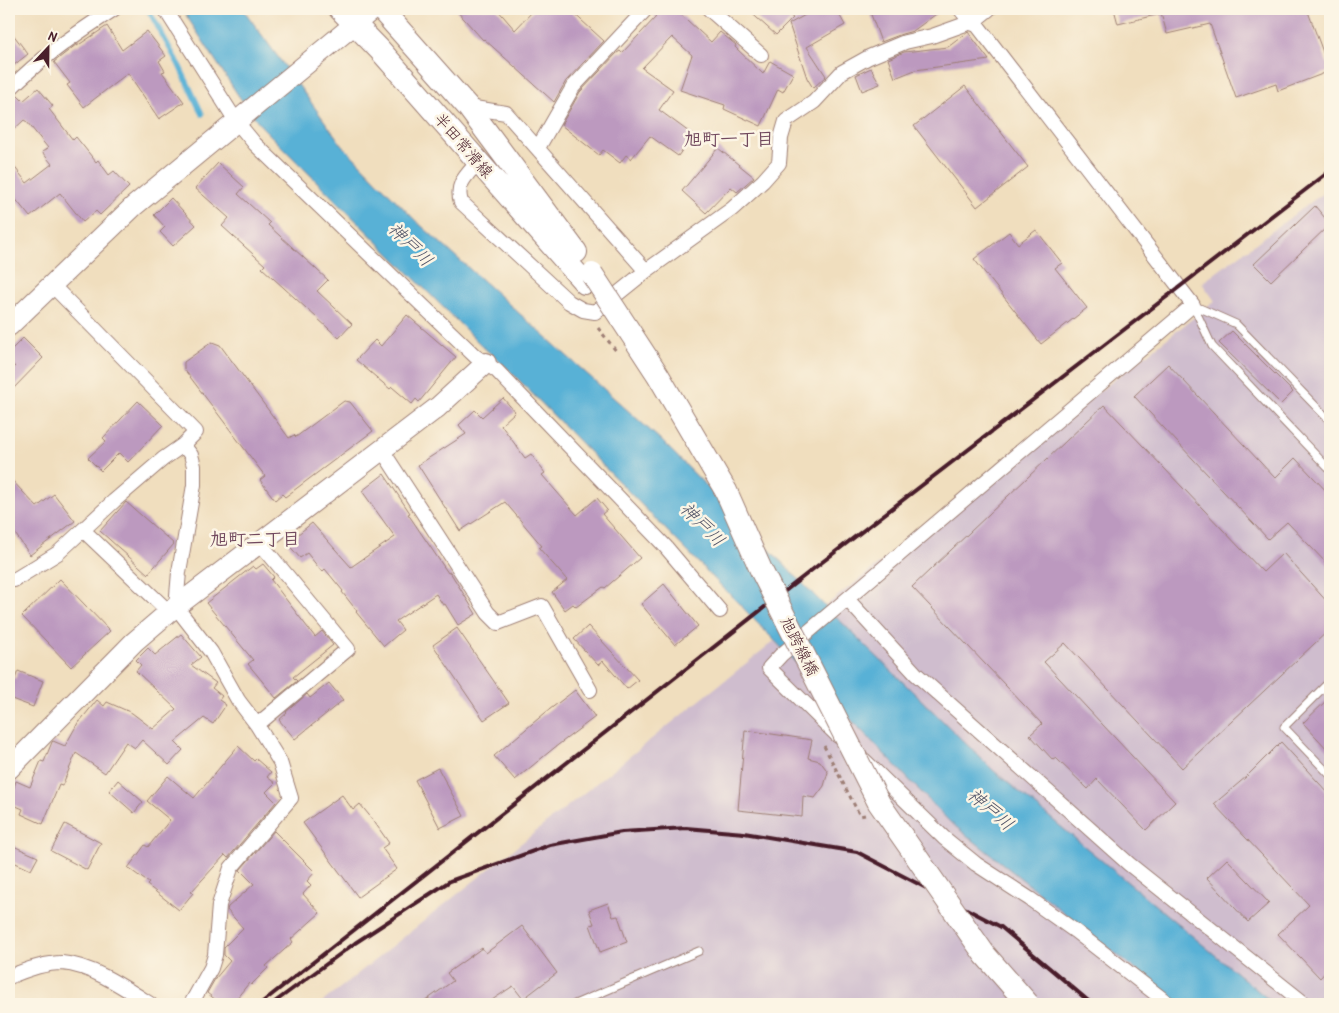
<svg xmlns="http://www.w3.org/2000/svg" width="1339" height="1013" viewBox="0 0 1339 1013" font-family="'Patrick Hand','Klee One',sans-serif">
<rect width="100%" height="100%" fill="#fcf5e5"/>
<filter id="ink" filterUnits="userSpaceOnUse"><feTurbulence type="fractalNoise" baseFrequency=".02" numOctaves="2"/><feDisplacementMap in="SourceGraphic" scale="10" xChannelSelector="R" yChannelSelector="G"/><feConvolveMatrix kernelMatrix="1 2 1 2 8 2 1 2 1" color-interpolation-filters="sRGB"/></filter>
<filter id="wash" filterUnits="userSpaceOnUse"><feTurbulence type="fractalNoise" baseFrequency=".0096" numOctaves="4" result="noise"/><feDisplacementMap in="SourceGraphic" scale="20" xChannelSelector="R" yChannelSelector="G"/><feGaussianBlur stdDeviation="1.12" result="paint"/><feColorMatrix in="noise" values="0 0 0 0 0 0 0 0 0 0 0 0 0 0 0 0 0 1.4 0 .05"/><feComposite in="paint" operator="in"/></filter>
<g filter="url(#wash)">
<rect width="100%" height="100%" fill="#f0debe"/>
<path fill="#cfbdce" d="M1330,188V1004H1274L994,771L825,606L1215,301L1202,283Z
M774,641L950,822L1179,1004H320Z"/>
<path fill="#59b1d6" stroke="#526880" d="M182,9H243L342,145L416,221L662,441L825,606L994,771L1274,1004H1179L950,822L744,609L507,368L482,346L262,127L238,95Z"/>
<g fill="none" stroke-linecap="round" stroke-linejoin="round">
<path stroke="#59b1d6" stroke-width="5.5" d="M148,9L179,65L202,114"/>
</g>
<g id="blocks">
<path fill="#bc99bf" d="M455,9H497L515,30L533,11L541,9H569L604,41L566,81L554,102L484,39L483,40Z
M655,9H675L711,42L720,32L736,45L735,47L763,74L770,61L793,74L783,92L778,89L761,126L724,109L725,105L680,90L692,55L672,37L642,68L673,90L659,110L693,135L678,156L650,136L631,159L626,155L620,163L603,150L599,155L561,125L580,92L617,53L620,51L622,53L656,17L653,14Z
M747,9H782L793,18L776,35Z
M816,9H836L845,25L807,47L826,76L813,88L807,78L789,24Z
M869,9H943L913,31L902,34L881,42Z
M1114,9H1159L1160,14L1118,24Z
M1160,9H1307L1330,71L1278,91L1276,84L1236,98L1210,24L1167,34Z
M107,26L122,50L147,31L166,56L159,61L165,71L162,72L184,102L159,119L128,73L84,107L67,85L70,83L54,62L77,44V46Z
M9,29L28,54L9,69Z
M968,32L989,60L915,70L895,78L888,59L904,52L948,47Z
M871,68L880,84L862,91L856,75Z
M965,86L1028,167L977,207L914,126Z
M38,88L53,106L49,109L73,140L76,137L96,162L98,160L109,175L114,171L129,187L100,215L96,211L83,222L60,193L30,217L9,191V160L27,183L52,164L42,152L48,148L27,122L24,120L9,134V99L17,95L23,101Z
M718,148L754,177L737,192L731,187L706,213L682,191Z
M218,163L244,187L238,194L270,223L268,225L328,280L317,291L352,324L339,338L262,268L265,265L222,226L229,218L195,188Z
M171,198L196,225L173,246L160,232L165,227L154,215Z
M1315,206L1330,224L1271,281L1254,264Z
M1036,230L1062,263L1055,268L1087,308L1041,344L974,259L1009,232L1018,244Z
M407,315L456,357L419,402L416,399L412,404L392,387L390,389L356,360L375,340L381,346Z
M1232,331L1293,392L1281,404L1219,343Z
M23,338L43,358L9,393V373L15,367L9,360V352Z
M212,342L220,345L289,438L294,435L296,437L344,401L350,402L373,431L285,497L282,494L275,500L260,480L265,476L184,369V362Z
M1168,364L1275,478L1295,458L1330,495V567L1287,522L1268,539L1134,396Z
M503,398L515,412L501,425L525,458L531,454L545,473L542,475L577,515L597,498L607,510L602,514L640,558L605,588L603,587L576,607L573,604L565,610L552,592L567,580L539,548L542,546L505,502L460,531L418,465L466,434L459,425L475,410L482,417Z
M138,401L163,425L128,462L119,453L101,471L88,458L106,441L103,438Z
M1104,405L1263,572L1283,553L1330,605V629L1182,768L1065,643L1044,662L1175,802L1146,830L1097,779L1088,789L1056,758L1053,760L1030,735L1042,724L912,587Z
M384,474L410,513L408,514L448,573L450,572L476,614L458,625L445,604L443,605L436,594L396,621L403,630L384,646L356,612L357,611L342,592L343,591L325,569L322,572L307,553L300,558L287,543L312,523L351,567L395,537L362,491Z
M9,477L37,507L54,494L75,521L30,555L9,525Z
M126,502L174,544L148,574L100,531Z
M263,564L274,577L271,580L315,637L322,631L333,645L293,677L297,681L276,698L248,664L253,660L206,603L253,566L256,569Z
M60,579L110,631L71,667L22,616Z
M664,584L698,626L675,645L641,604Z
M588,626L638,680L627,689L603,661L598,665L574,639Z
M457,628L509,703L484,720L433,645Z
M181,634L201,657L191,665L216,683L212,688L222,696L219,700L226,705L213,724L204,718L175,742L183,750L169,765L142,740L135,748L126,742L105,773L76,753L62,786L59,785L43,824L21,814L23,809L9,803L16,781L30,787L41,761L44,762L52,742L53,741L65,746L79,721H80L97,700L104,706L107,702L132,713L153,729L176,709L136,671L141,665L136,660L148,648L155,655Z
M18,671L43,681L33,707L9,698V673L15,679Z
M329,683L343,700L295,739L279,720L287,713L286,712L307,694L310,698Z
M575,690L595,717L554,748L515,780L494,756L545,713Z
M1330,697V752L1303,723Z
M745,730L812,740L808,758L820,761L828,772L824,786L815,798L803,796L802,817L738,810Z
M1281,742L1330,795V967L1320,978L1278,934L1309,905L1214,804L1246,777Z
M238,746L254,761L256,759L271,772L267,777L275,783L266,792L276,802L228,858L225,855L191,892L193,893L179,910L147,885L149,883L128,868L145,845L148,847L170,820L147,801L168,776L194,798Z
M438,768L464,816L440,828L415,780Z
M118,780L143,802L134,813L109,791Z
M342,795L353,810L360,804L373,820L389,843L382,848L397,869L358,897L303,823Z
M65,824L101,843L87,870L51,851Z
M274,831L315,872L307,881L311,885L303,894L320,913L291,939L293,942L266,966L268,968L251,985L249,983L232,1004H221L207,993L215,979L230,961L224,955V947L243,928L227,910L228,907L254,884L240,870Z
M9,844L38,857L31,870L9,860Z
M1227,859L1269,903L1248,922L1207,878Z
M608,903L613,917L618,916L627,942L600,952L590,925L594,924L589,910Z
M522,926L557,973L523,999L513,986L486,1004H421L453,981L447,973L482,948L486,953Z"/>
</g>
</g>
<g filter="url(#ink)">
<use href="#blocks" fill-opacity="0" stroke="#9d7e74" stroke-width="1"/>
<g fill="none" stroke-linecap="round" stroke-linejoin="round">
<g stroke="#9d7e74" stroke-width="9">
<path id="lane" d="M1193,305L1212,346L1330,470
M1193,305L1236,324L1330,421
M1330,681L1284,727L1330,775
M575,1004L699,951"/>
</g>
<g stroke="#9d7e74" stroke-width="16">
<path id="street" d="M165,9L236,121L255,144L475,356L497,371L665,546L720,611
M709,9L761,55
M974,21L1193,305L847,599L916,674L1129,864L1305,1004
M9,90C40,58 77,33 114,9
M468,107L506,113L646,271L595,312L583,310L569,302L461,202C455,184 467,175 478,162
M538,148L573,87L646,9
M646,271L732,209L763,181L779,163L781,138L786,121L814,102L842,72L869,57L905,42L932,36L974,21L989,9
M52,285L196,432L183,445L191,455L194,466V485L179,572L176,607L211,652L238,700L257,725L280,762L291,798L231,868L219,905L215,955L211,968L191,1004
M382,450L488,613L498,623L542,606L590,690
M83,530L169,612
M14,580L58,553L114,501L163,459L183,445
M257,725L348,649L260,543
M838,736L769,668L781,655L847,599
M863,759L944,838L976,864L1030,899L1075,931L1169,1004
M9,977C25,970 43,963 62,963C91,965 125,988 150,1004"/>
</g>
<g stroke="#9d7e74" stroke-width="22">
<path id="secondary" d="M964,9L974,21
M9,326L134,206L373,9
M9,769L134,642L169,612L438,407L486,363"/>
</g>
<g stroke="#9d7e74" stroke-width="24">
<path id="primary" d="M340,9L379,49L585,283
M381,9L468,107L576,252"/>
</g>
<path stroke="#9d7e74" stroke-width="3" stroke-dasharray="4 4" stroke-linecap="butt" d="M598,328L617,352
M824,746L860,816L865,815"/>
<use href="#lane" stroke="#fff" stroke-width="7"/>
<use href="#street" stroke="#fff" stroke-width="14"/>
<use href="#secondary" stroke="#fff" stroke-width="20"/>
<use href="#primary" stroke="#fff" stroke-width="22"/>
<path stroke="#4a1f2b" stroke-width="4" d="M260,1004L808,573L1330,171
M272,1004L355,943L450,881L550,845L622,832L686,828L744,833L857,852L1001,927L1092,1004"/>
<g stroke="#9d7e74" stroke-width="24" stroke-linecap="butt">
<path id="primary-bridge" d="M592,274L658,375L726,491L761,570L879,803L985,955L1028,1004"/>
</g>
<use href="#primary-bridge" stroke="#fff" stroke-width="22"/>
</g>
</g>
<g text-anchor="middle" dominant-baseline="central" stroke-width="5" stroke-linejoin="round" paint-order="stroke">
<g font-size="16" fill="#4a1f2b" stroke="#fcf5e5">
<text transform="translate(464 145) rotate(49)">半田常滑線</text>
<text transform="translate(800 646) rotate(63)">旭跨線橋</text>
</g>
<g font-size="18" font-weight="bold" fill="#724a5f" stroke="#fcf5e5">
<text x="729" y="138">旭町一丁目</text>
<text x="255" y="538">旭町二丁目</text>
</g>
<g font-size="18" font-style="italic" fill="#4f5267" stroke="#fcf5e5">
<text transform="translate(411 244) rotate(45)">神戸川</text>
<text transform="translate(703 524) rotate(45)">神戸川</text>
<text transform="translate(991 809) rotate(41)">神戸川</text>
</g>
</g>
<rect width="1339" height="1013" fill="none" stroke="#fcf5e5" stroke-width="30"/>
<g transform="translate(48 48) rotate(22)" stroke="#fcf5e5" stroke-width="4" paint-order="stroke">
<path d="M0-4L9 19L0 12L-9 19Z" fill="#4a1f2b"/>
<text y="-8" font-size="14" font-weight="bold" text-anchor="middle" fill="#4a1f2b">N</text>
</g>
</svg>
